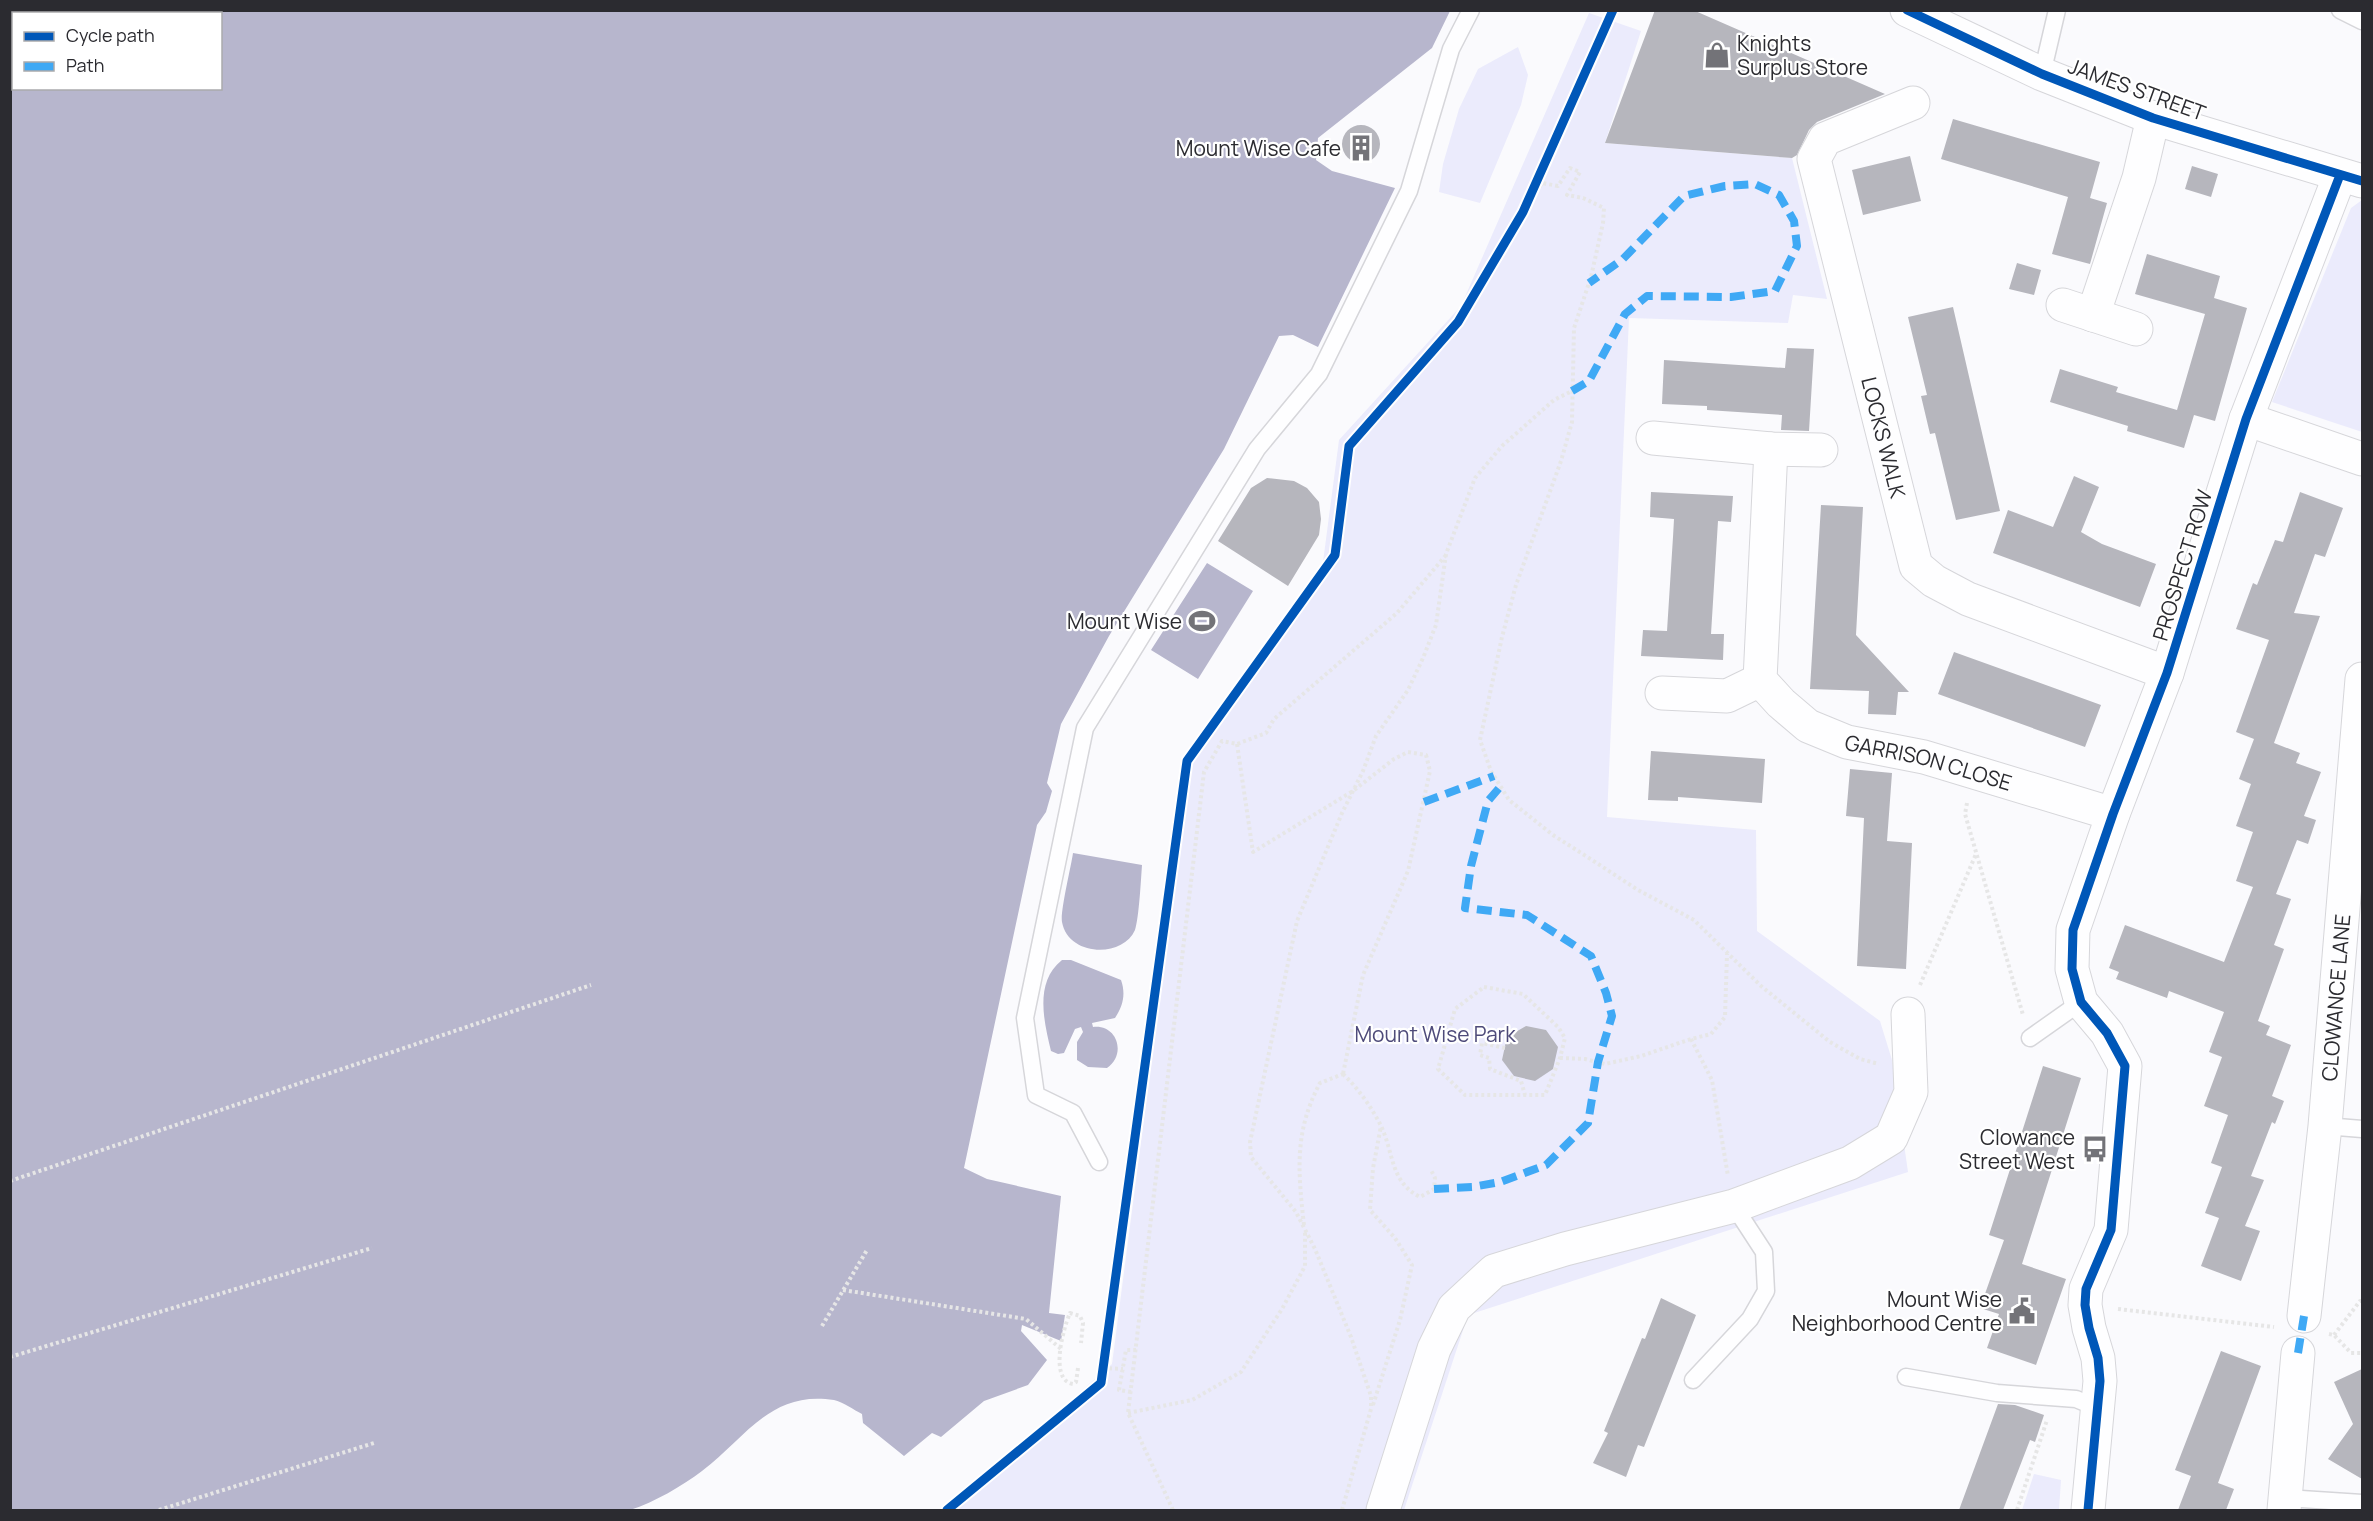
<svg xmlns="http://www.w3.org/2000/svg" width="2373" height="1521" viewBox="0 0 2373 1521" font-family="Manrope,sans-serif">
<rect width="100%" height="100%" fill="#fafafd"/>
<path fill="#ebebfc" d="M1589,13L1641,31L1605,143L1792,158L1827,299L1793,295L1788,323L1629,318L1607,817L1756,830L1757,931L1880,1021L1892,1060L1908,1172L1468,1315L1404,1510H945L1112,1364L1191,759L1323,562L1339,440L1461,306Z
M1518,47L1528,75L1521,105L1480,203L1439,192L1443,164L1459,109L1478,69Z
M2362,200V432L2272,402L2351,208Z
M2034,1474L2061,1480L2059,1510H2022Z"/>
<path fill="#b7b6cd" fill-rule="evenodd" d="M10,11H1450L1432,48L1318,138L1316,160L1332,171L1395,188L1318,347L1293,335L1279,336L1224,449L1109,636L1061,724L1047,783L1052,791L1046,812L1037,825L964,1168L987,1179L1061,1196L1049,1313L1065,1315L1061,1341L1022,1325L1021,1331L1047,1360L1028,1385L984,1401L941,1437L932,1433L904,1456L863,1423L862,1414C854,1410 843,1402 834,1400C770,1390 746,1438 702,1471C682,1486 655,1502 630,1510H11ZM14,14H220V88H14Z
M1207,563L1253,591L1198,679L1151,650Z
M1073,853L1142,865C1141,879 1139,918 1135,930C1122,959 1068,956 1062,922C1060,912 1071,867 1073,853Z
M1062,960H1071L1121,980C1126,994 1123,1006 1115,1018L1092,1023L1093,1027C1117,1024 1127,1054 1107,1068L1088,1067L1077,1060V1042L1083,1032L1081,1027L1075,1029L1064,1053L1058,1054L1051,1051C1044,1022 1034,982 1062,960Z"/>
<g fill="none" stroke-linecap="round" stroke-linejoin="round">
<path stroke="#3a3663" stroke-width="1.5" stroke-dasharray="8 6" stroke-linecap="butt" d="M92,14L96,10
M10,87L14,85"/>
</g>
<path fill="#b6b6bd" d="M1655,10H1693L1885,94L1817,122L1809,130L1797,155L1792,158L1605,143Z
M1953,119L2100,162L2090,198L2107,203L2090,264L2052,254L2068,197L1941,159Z
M1342 144a19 19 0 1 1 38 0a19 19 0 1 1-38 0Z
M1910,156L1921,201L1863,215L1852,170Z
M2192,166L2218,174L2211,197L2185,189Z
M2147,254L2220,276L2214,298L2247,308L2215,421L2194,415L2184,448L2127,431L2128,426L2050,402L2060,369L2118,387L2116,392L2177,410L2205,314L2135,294Z
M2017,263L2041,270L2034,295L2009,289Z
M1953,307L2000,511L1956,520L1935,433L1930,434L1921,396L1927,395L1908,317Z
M1787,348L1814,349L1809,431L1781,430L1782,415L1707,410V406L1662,404L1664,360L1785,368Z
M2074,476L2099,487L2081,532L2102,544L2156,564L2140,607L1993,553L2008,510L2053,527Z
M1267,478L1294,481L1307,488L1319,502L1321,519L1319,535L1288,586L1218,541L1251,488Z
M1651,492L1733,496L1731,522L1718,521L1711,634H1724L1723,660L1641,656L1643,630L1667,631L1673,537L1674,519L1650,517Z
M2300,492L2343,508L2325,557L2315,554L2294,613L2320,616L2274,743L2300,753L2296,763L2321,772L2304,816L2316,820L2308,844L2297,840L2276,894L2291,899L2274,945L2284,949L2258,1021L2270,1026L2266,1035L2291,1045L2272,1096L2284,1101L2275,1124L2272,1122L2251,1176L2264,1180L2245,1226L2260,1231L2241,1281L2201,1266L2219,1218L2205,1213L2222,1167L2211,1163L2228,1115L2204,1106L2222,1057L2209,1052L2224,1012L2169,991L2167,998L2116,979L2119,972L2109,968L2125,925L2224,962L2253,887L2236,881L2253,832L2236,826L2251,784L2239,779L2254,739L2236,732L2269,640L2236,629L2253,583L2257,585L2275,540L2283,542Z
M1821,505L1863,507L1856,635L1909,692H1898L1896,715L1868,714L1869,691L1810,689Z
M1954,652L2101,705L2085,747L1938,694Z
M1651,751L1765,759L1762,803L1678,797V801L1648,800Z
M1850,769L1892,773L1887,841L1912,843L1906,969L1857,966L1864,818L1846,816Z
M1526,1026L1546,1030L1558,1047L1553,1069L1535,1081L1514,1076L1502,1060L1507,1037Z
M2043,1066L2081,1078L2022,1264L2066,1279L2036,1365L1987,1348L1999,1314L1980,1308L2004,1240L1989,1235Z
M1661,1298L1696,1315L1644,1447L1638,1445L1626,1477L1593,1463L1608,1433L1604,1431L1642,1338L1645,1339Z
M2221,1351L2261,1366L2218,1483L2234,1489L2226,1510H2178L2191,1476L2175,1470Z
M2362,1369V1479L2328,1459L2353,1424L2334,1382Z
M1998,1404L2015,1405L2044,1415L2035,1442L2030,1440L2003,1510H1959Z"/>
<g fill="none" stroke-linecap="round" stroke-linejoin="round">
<g stroke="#d6d6da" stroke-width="19">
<path id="lane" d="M2340,10L2362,21
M2042,74L2057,10
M2030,1038L2081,1002
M2325,1126L2362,1129
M1099,1162L1073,1113L1036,1095L1025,1018L1085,728L1257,449L1319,374L1409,191L1451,49L1471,10
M1906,1377L1997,1393L2076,1399L2098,1408
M1693,1380L1750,1319L1766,1291L1764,1252L1734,1206
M2286,1498L2362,1503"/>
</g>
<g stroke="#d6d6da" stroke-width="35">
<g id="street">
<path d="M1907,10L2042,74L2153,118L2362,181"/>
<path id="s1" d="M1913,103L1825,139L1814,159L1916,566L1934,581L1968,599L2167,673"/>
<path d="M2063,305L2136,329"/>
<path d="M2093,315L2139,178L2153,118"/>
<path d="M2246,419L2362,459"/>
<path d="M1653,438L1771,449L1821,450"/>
<path id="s2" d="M1771,449L1760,680L1781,703L1808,726L1847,742L1924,757L2113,814"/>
<path d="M1662,693L1727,696L1760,680"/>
<path id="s3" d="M2304,1316L2325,1126L2362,679"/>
<path d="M1383,1510L1434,1349L1454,1308L1494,1271L1565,1249L1734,1206L1850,1163L1891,1138L1911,1092L1908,1014"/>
<path d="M2088,1510L2100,1381L2098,1358L2089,1328L2085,1305L2086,1289L2111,1230L2125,1066L2107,1033L2081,1002L2072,969L2073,930L2113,814L2167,673L2246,419L2340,175"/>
<path d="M2284,1510L2298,1353"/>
</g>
</g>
<path stroke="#e6e6e6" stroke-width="4" stroke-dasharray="3 3" stroke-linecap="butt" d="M1523,212L1542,183L1558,186L1570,168L1580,172L1567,195L1583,198L1604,208L1603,223L1591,277L1574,328L1572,422L1561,461L1516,585L1502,637L1480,740L1491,771L1509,800L1553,835L1592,860L1638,890L1694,920L1761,986L1830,1042L1860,1059L1879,1064
M1237,744L1253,852L1353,791L1394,759L1408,752L1426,755L1430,771L1408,871L1363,975L1343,1074
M1967,803L1965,814L2023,1015
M1920,985L1976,854
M1484,987L1523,994L1558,1027L1565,1038L1560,1058L1545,1095H1465L1438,1069L1455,1009Z
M1691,1039L1712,1080L1728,1176
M1505,1048L1482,1043L1480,1055L1489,1058L1490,1069L1521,1081L1525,1095
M1560,1058L1585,1059L1605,1064L1641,1056L1691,1039L1711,1034L1725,1017L1727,954
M1343,1074C1358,1088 1372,1108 1381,1126C1394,1153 1390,1182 1420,1197L1434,1189L1435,1178L1431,1170
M10,1181L591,985
M1304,1225C1298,1171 1294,1132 1320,1083L1343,1074
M843,1290L1026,1319L1061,1349
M2118,1309L2274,1327
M822,1326L867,1250
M2329,1334L2334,1335L2351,1353H2362
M2334,1335L2360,1301H2362
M10,1357L372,1248
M1078,1368L1076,1382L1073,1384C1049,1380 1063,1329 1070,1313L1080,1316L1083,1323L1081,1343
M1103,1368L1123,1369
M1131,1392L1119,1390L1126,1350H1136
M1373,1405L1400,1320L1412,1265L1395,1238L1370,1210L1373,1168L1381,1126
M1128,1413L1192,1400L1241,1372L1282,1309L1305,1266V1232
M159,1510L374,1443
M1173,1510L1128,1413L1204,772L1222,741L1237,744L1266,733L1274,719L1397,613L1446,555
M1342,1510L1371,1409V1396L1351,1337L1315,1249L1296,1212L1251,1157L1250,1142L1297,921L1342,813L1363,771L1376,736L1408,690L1423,658L1436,625L1446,554L1475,478L1502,446L1554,400L1572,391
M2017,1510L2047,1420"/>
<use href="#lane" stroke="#fefeff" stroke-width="16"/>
<use href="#street" stroke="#fefeff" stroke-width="33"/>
<path stroke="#3fa9f5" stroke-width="8" stroke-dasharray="15 8" stroke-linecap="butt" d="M1572,391L1589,381L1625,314L1647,296L1731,297L1775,291L1797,246L1794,221L1779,195L1755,184L1725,186L1684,196L1623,259L1589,283
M1424,802L1494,776
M1434,1189L1472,1187L1500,1182L1546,1165L1588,1123L1598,1062L1612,1016L1606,993L1591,956L1527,915L1465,908L1471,866L1488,801L1500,787
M2298,1353L2304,1316"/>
<g stroke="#fff" stroke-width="13">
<path id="cycleway" d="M1907,10L2042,74L2153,118L2362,181
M947,1510L1101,1383L1187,761L1335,555L1349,446L1458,322L1523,212L1613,10
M2088,1510L2100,1381L2098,1358L2089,1328L2085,1305L2086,1289L2111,1230L2125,1066L2107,1033L2081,1002L2072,969L2073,930L2113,814L2167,673L2246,419L2340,175"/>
</g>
<use href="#cycleway" stroke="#0057b8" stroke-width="9"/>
</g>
<defs>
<g id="shop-bare" transform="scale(2.07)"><path d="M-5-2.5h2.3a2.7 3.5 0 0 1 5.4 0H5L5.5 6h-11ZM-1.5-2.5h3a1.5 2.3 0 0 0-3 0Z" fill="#737378" stroke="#fff" stroke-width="2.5" paint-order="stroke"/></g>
<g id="building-bare" transform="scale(2.07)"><path d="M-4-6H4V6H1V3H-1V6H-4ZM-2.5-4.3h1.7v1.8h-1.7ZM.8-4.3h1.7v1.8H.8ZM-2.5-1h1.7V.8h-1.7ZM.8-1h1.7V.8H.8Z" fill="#737378" stroke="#fff" stroke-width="2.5" paint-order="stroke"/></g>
<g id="stadium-bare" transform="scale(2.07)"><path d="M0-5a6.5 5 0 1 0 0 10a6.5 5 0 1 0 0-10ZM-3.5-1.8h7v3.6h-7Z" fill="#737378" stroke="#fff" stroke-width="2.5" paint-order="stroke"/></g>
<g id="bus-bare" transform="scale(2.07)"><path d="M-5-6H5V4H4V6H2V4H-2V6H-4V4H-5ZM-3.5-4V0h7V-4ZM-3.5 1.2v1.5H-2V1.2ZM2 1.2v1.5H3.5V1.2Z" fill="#737378" stroke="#fff" stroke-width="2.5" paint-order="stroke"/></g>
<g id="civic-bare" transform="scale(2.07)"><path d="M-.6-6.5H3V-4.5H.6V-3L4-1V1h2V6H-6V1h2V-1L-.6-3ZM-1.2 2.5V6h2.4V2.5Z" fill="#737378" stroke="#fff" stroke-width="2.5" paint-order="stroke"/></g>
</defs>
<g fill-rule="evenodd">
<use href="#shop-bare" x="1717" y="55"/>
<use href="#building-bare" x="1361" y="148"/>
<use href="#stadium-bare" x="1202" y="621"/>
<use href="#bus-bare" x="2095" y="1149"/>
<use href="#civic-bare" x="2022" y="1311"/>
</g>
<g text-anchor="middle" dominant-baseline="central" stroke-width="4.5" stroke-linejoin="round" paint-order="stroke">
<g font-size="21" fill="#2b2b30" stroke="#fff" text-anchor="end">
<text x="1737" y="43" text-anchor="start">Knights<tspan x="1737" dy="24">Surplus Store</tspan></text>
<text x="1341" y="148">Mount Wise Cafe</text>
<text x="1182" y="621">Mount Wise</text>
<text x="2075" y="1137">Clowance<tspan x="2075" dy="24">Street West</tspan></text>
<text x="2002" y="1299">Mount Wise<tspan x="2002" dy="24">Neighborhood Centre</tspan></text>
</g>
<g font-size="21" fill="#2b2b30" stroke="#fff">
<text transform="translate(2137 89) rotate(20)">JAMES STREET</text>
<text stroke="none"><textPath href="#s1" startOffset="405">LOCKS WALK</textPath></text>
<text transform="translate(2182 565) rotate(-73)">PROSPECT ROW</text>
<text stroke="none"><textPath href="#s2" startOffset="424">GARRISON CLOSE</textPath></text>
<text stroke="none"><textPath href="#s3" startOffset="320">CLOWANCE LANE</textPath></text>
</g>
<g font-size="21" fill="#4e4b7a" stroke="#fff">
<text x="1435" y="1034">Mount Wise Park</text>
</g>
</g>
<rect width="2373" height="1521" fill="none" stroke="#2b2b30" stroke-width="24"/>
<rect x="12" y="12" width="210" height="78" fill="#ffffff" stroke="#aaaaac" stroke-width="1.5"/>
<rect x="24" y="32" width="30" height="9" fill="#0057b8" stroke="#aaaaac" stroke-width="1.5"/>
<text x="66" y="42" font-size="18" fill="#2b2b30">Cycle path</text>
<rect x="24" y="62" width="30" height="9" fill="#3fa9f5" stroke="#aaaaac" stroke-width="1.5"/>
<text x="66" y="72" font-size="18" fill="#2b2b30">Path</text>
</svg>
